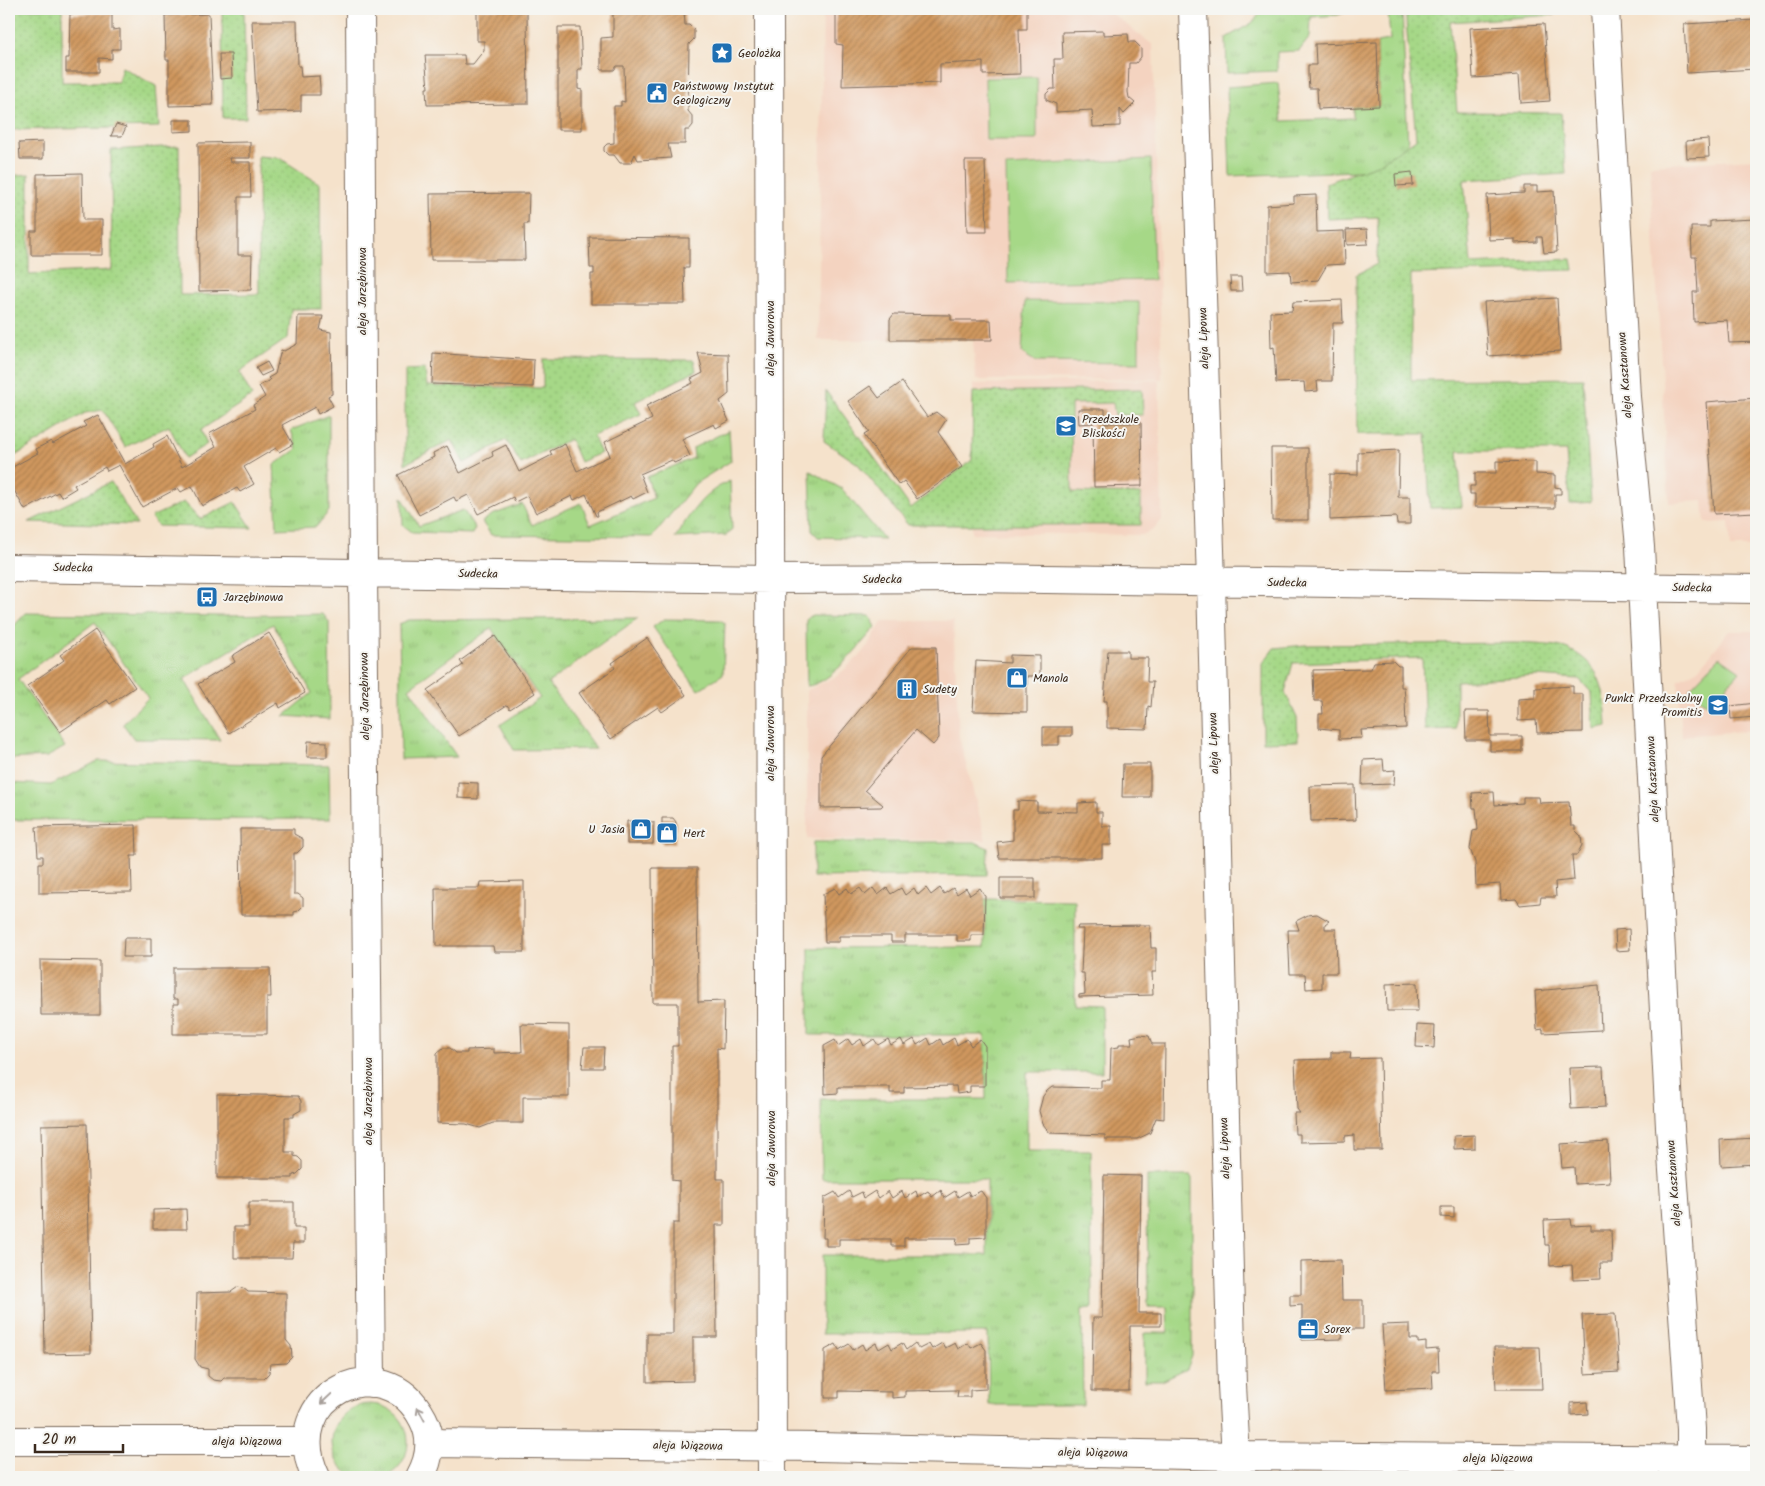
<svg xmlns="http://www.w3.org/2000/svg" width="1765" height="1486" viewBox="0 0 1765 1486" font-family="Kalam,sans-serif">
<defs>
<pattern id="grass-tufts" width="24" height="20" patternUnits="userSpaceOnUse" patternTransform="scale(1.25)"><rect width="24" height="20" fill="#a6d887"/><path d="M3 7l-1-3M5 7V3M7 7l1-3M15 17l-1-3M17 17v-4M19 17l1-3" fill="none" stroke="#90ba74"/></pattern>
<pattern id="garden-dots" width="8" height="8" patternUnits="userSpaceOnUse" patternTransform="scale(1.25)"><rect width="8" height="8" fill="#a6d887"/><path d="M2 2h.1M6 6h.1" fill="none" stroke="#90ba74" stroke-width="1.8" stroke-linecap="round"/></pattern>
<pattern id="building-hatch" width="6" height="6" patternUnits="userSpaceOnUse" patternTransform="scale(1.25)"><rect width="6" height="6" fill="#d0985e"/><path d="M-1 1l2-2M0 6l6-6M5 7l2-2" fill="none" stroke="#aa7c4d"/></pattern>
</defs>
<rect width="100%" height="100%" fill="#f6f6f2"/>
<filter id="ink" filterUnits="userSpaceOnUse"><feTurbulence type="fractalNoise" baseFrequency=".02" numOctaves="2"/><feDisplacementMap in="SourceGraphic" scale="10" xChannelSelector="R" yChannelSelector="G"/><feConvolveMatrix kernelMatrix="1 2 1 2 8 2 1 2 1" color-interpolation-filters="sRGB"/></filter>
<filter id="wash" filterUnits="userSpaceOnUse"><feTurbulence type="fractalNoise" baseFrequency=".0096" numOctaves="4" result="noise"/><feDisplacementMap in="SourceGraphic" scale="20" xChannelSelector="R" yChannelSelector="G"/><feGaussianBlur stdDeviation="1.12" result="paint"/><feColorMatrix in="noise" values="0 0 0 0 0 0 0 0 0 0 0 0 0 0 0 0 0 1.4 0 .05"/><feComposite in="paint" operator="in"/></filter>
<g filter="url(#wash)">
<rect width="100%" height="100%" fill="#f5e2cb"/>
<path fill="#f4d3c0" d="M823,9H1106L1153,45L1162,379L976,380L973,340H818Z
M1756,159V547H1731L1729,522L1705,523L1703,501L1669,503L1650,165Z
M1159,380L1162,520L1153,530L1142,535L972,533L973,384Z
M883,621H953L959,737L986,840L807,839V690L837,676L863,653Z
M1729,631H1756V730L1682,736L1678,680L1700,668Z"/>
<path fill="url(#grass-tufts)" stroke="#708152" d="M1264,9H1354L1338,15L1311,17L1310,37L1299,51L1277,52V71L1227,73L1226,38L1252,23Z
M1388,9H1402L1409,169L1230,176L1227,87L1278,83L1282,121L1353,118V107L1379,106L1377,42L1390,40Z
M329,415V511L316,527L277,529L274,465L297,449L291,430Z
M729,430L731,461L696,483L652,537L491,535L482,522L492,515L522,504L532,525L581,503L590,525L654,498L647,477L694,458L693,448Z
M810,471L842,489L884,539L818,537L812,531Z
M730,481L732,529L727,535L675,538C690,514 703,492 730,481Z
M402,497L419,526L463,510L475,528L472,534L412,532L403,525Z
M26,613L224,616L323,614L329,622L330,719L284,716L312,693L273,624L184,679L220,740L134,739L123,724L148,698L95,622L18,679L65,747L47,757L9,759V631Z
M813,615L870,616L876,627C860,644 831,684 807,686L806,619Z
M638,618L548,683L596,749L514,750L500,725L540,698L491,628L409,688L457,757L401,759L399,624L409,620Z
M664,619L720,620L725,623L723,674L698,690L653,627Z
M98,761L329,765L330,819L9,820V783L51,785Z
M813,842H975L988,848L987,875L813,877Z
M985,899L1075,900V1005L1102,1006V1072H1027V1151H1091L1092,1308L1082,1309L1083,1405H989L988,1333L822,1334V1255H987V1179H822L821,1099H986L985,1035H809V948L985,947Z
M1147,1176H1192V1356L1187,1369L1162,1381H1145V1333H1168L1167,1307H1148Z
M332 1442a38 38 0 1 1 76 0a38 38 0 1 1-76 0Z"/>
<path fill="#a6d887" stroke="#708152" d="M1037,77V140H986L985,78Z
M1151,159L1154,280L1008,283L1006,166Z
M1025,301L1139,302V363L1036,362L1022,353Z
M1720,657L1740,671L1709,706L1689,689Z"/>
<path fill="url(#garden-dots)" stroke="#708152" d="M9,9H62V82H118L122,67L156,86L159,127L9,130Z
M222,9H292L244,10L246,118H223Z
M1405,9H1553L1554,15L1450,22L1457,112L1561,113L1566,174L1464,180L1471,264L1572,259L1574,270L1411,274V380L1583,378L1591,502L1570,504L1566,451H1458L1462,507L1430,508L1426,434H1357L1356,275L1377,264L1378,217L1327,219L1326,183L1377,165L1416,139Z
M179,146L180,295L259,294L258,156L280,158L320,184L321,309H291L288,338L239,372L252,396L201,430L207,444L185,458L169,426L125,447L103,410L85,413L10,459L9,176L29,174V274L112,270L111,150Z
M543,359L694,360L696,371L635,402L641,414L593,436L601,453L580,462L570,439L521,464L506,440L464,463L452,440L405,464V370L425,369L427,386L543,388Z
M1142,389L1143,415H1115L1113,403L1071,404L1072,492L1141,494V525H908L858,464L824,441L826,391L911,508L972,460L973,392Z
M111,482L137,525L29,522Z
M184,502L200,519L235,502L252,528L158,526L151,517Z
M1515,643C1528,644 1557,644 1568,649C1603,665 1605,693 1607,726L1594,729L1592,693L1579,679L1537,676L1456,681V729L1425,730L1422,658L1293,663L1285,692L1297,718L1298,741L1263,742V663L1274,648L1305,645Z"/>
<g id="blocks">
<path fill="url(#building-hatch)" d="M477,9H527L528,104L427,105L426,88H428L425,55H464L465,64H473L484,50V41H477Z
M613,9H684L685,25H689L694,30V39L689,44L688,111L693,117V125L689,130H685V144H668L671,158L638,160L635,154L631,163H620L614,155H608L604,151V147L607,144L614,143V106H621V101L625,102L624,66H617L614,70H601V38L613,37Z
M836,9H1027V29H1019L1020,74L983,75V62L940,64V83L842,86L843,45L836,44Z
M112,13V30L120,29V49H112V59L99,58V72H66V58H69L70,14Z
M209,14L213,105L169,106V60H166L165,15Z
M1756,20V69L1687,73L1684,24Z
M252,21H297L298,66H300L301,77L319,76L320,87V95H301V111L257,112Z
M1544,24L1550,101L1521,103L1519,75L1473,78L1470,28Z
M558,27H580L582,69H578V89L582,90V130H558Z
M1103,31V35L1128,34L1129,42H1135L1141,48V57L1136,63H1129L1128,92L1129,98L1135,103L1124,114L1120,109V126L1093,127L1092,110L1056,112V104L1046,100V94L1051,89H1055L1054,59H1063L1062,32Z
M1377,42L1379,106L1318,109L1317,88H1309L1308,75V65H1316L1315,44Z
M219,54H231L232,78L220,79Z
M173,120H192V131L173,132Z
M116,124L126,127L122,136H111Z
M1708,139L1709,157L1687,158L1686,141Z
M43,142V159H20L19,143Z
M250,142V158H229L230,162H250L251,197H238V255H252L251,290L199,291L198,143Z
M965,161H985L987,232H967Z
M1412,172L1413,185L1396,186L1395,174Z
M82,173L83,220H102V255H31V231H37V174Z
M1524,186H1537V192L1554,191L1557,252L1544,253L1542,237H1537V242L1515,243V239L1489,240L1487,195L1524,193Z
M529,193L528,224H524L525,260H431L430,194Z
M1316,195L1317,232L1344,231L1345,264L1327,265L1318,280L1291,282L1290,271L1267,272V205L1294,203V196Z
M1756,219V342L1729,343L1727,320L1694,322L1693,292H1698L1696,257H1692L1691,227H1710V221Z
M1367,229L1368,244L1347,245L1346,230Z
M589,237L689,238V268H684L685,304H591V274H594V268H590Z
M1230,277H1241L1242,291H1231Z
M1557,298L1560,351L1488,356L1484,302Z
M1342,300L1343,323H1333L1332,381H1317L1318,391L1305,392L1304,382L1276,383L1274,347L1271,348L1270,312L1292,311L1293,302Z
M894,314L951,315V320H991L992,340H890V319Z
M298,316H323L320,330L331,332L332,394L328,396L333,406L318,414L315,407L282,425L293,444L279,452L276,448L244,467L254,484L240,492L237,488L202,506L192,486L181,492L178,488L142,507L119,465L107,471L105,467L74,485L76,488L61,497L58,492L25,510L9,481V469L38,453L36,449L51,441L53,444L86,426L83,422L98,415L125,464L154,447L153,444L167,436L182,467L216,447L209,434L255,409L253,405L265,397L259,386L270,380L268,378L275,374L281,350L284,351L297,344Z
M433,353L534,360L533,387L432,384Z
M698,353L728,354L729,394L720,401L729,421L716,428L714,424L682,439L690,456L674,463L672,460L640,474L647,492L633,499L631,496L597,512L598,516H596L586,494L574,500L572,496L536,513L527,496L515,502L513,497L478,514L468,495L456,501L454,497L419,515L398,475L434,457L433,453L447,446L460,473L493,456L492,452L506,445L519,472L552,455L550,451L565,444L577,471L610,456L605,442L652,419L646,406L693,383L691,379L703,373Z
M267,362L272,371L261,376L256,368Z
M902,382L927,417L936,412L946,420L938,432L962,467L917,499L904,481L899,485L864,435L869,432L848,401L870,386L879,398Z
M1756,398V512L1714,514L1706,402Z
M1078,409H1105V423H1141L1142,486L1094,487L1093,423L1079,424Z
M1271,448H1308V520H1272Z
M1399,450L1398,497H1410V524H1397L1396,517L1330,520V474L1358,475V452Z
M1496,461L1536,462V474L1555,475V487L1561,488V494H1555V508L1475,507V494H1470V486H1475V473H1496Z
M95,630L135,687L110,704L107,700L60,732L27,686L64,660L60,655Z
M269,633L305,693L280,708L278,703L229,733L198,684L235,662L232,656Z
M495,636L535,693L510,709L507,705L459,736L427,690L463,665L460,661Z
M647,638L686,695L662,712L658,707L611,739L579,693L615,668L612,663Z
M912,647H936L939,738L933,745L916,730L865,790L883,805L881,807L821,808V756Z
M1108,651H1128V658H1148L1147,682H1153L1151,707L1148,706L1147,729L1107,728V701H1104Z
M1010,655L1040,656V676H1027V712L973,711L976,661L1010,663Z
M1393,661L1398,666H1401V687H1404L1405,698L1406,728L1361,730L1362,738L1339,739V730L1319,728V714H1323L1322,701H1314L1313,670L1371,669L1374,662Z
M1573,686V694H1583V732L1537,733L1536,720L1518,721V699L1535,698V688Z
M1756,703V717L1731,719L1730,706Z
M1465,711H1489L1490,736H1522V751H1490V740H1466Z
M1043,727H1072V736H1059V745H1043Z
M308,741L327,742V757H307Z
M1383,759L1384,771L1395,770L1394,784L1362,785L1363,760Z
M1123,764H1150V797H1122Z
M458,782L478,783V799L458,798Z
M1355,785L1356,820L1311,821L1310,786Z
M1494,792L1495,805L1523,803V797H1539L1540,803L1569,802L1571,826H1575V830L1581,836L1582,845L1577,855H1572L1574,880L1555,882L1556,897H1541L1540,903L1520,905L1516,899L1501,900L1500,884L1476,886L1475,862L1470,849L1473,831L1478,830L1476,808H1473L1472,793Z
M1018,801L1037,802V811L1078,812V803L1096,802V812H1102V826H1111V845H1102V858H999L997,842L1013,840V810H1018Z
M662,818H673L676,822L675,844H662Z
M627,821L654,822L653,844H627Z
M136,825L137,856H131L132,892L39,893V863H43V856H38L36,827Z
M240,829H294V834L303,839V847L297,853H294V894H298L303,898V906L298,911L294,912V915H241Z
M652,868H697L698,1002L724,1001L723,1049L717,1048V1179H724V1225H716L717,1337H693V1381L647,1382V1334H673V1223H679V1181L672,1180V1046H678V1003H653Z
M1000,878H1035V898H1000Z
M524,881V952H494L493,946H436L435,888H479L480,882Z
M835,888L839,894L847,888L851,894L860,888L865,895L873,888L878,895L887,888L891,894L901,888L905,895L914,888L918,895L926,888L931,895L940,888L944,894L953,888L957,894L966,888L970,895L980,888L985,896L984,935H971V941H957V935H905V942H891V936H839V942H825L823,894Z
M1317,914L1329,921L1325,924V929H1336L1337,973H1322V988L1306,989L1305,974H1290L1288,930H1299L1296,921L1308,915Z
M1150,925L1151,948H1156V972H1152L1153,995L1079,997V995L1085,994L1084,973H1081L1083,929H1077L1078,926Z
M1629,929L1630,950L1616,951L1615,930Z
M124,938H151V957H123Z
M40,960L100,961V1015H41Z
M173,968H270L271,997H267V1034H173V1004H178V999H173Z
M1417,983L1418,1011H1387L1386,984Z
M1599,985L1601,1030L1543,1033V1029L1537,1030L1535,991Z
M521,1024L569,1025V1097H523V1123H493L480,1128L466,1124L437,1123V1053L443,1048H450L456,1053H467V1050L494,1049V1053L522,1052Z
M1417,1025L1435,1026L1434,1048L1416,1047Z
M1141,1035L1149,1036L1152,1044H1165L1164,1119L1156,1118L1150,1133L1137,1139H1105V1135L1050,1133L1043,1124L1039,1111L1043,1096L1047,1091L1052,1087L1101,1088V1080H1110L1111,1048L1119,1047V1044H1132L1131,1037Z
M928,1038L931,1045L940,1039L943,1045L954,1038L957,1045L967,1039L971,1046L980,1039L985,1046V1086H970V1092L957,1094L956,1086L904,1087V1093H890V1087H838V1093L825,1094L824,1046L835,1040L838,1046L848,1039L852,1045L861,1039L864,1046L874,1039L878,1045L888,1039L891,1045L901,1039L904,1045L914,1039L917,1045Z
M584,1047H604L603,1068H582Z
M1331,1052H1351L1350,1059L1380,1058L1382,1150H1354V1135L1345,1136V1141L1300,1142V1134H1295L1294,1113H1300L1297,1109L1295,1060L1331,1059Z
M1603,1067L1605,1107L1571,1109L1569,1068Z
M217,1094L298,1096L301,1101V1110L294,1114V1117H285V1152H294V1156L298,1157L302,1161V1169L297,1174L293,1175V1178H217Z
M87,1124L91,1353L45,1354L41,1125Z
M1475,1135V1148L1454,1149V1136Z
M1756,1138V1164L1721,1166L1720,1140Z
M1608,1141L1610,1182L1575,1184L1574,1167L1562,1168L1560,1144Z
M1104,1175L1141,1176L1139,1313H1161V1326H1130L1129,1391H1092L1093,1318H1102Z
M941,1190L944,1198L955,1191L958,1197L968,1191L970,1196L981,1191L986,1198V1237L970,1238V1244L956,1245L957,1238H904V1246H891V1239H839V1246H826V1238H823L824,1198L835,1192L839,1198L849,1191L852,1197L862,1192L864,1198L875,1191L879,1198L888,1191L892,1198L902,1191L905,1198L916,1191L918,1197L928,1191L932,1197Z
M249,1202H294V1228H304V1243H293L292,1258H234V1227H249Z
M1441,1207H1454V1218L1441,1217Z
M186,1209L187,1229H153V1210Z
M1571,1219L1572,1226L1591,1225V1230H1611L1612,1263H1600L1601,1279L1573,1280L1572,1265L1550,1266L1549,1245H1545L1544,1220Z
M1341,1260L1342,1300H1363V1329H1343L1342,1339L1302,1340V1305L1290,1306V1295H1301V1261Z
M238,1287L243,1288L248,1292L286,1293V1340L291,1346L292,1357L286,1363L270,1364L269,1373L264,1378H224L221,1381L213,1380L208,1376V1369L200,1367L195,1359L197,1293L231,1292Z
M1615,1314L1619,1372L1585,1374L1582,1315Z
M1410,1324V1339H1418V1343L1426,1342V1350L1438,1349L1439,1371H1432L1433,1388L1386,1390L1382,1325Z
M876,1343L879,1349L889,1343L892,1349L902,1343L906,1350L915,1343L919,1349L929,1344L932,1349L942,1343L945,1348L955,1343L958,1349L968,1343L971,1348L981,1343L986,1350V1389L970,1390V1397H957L958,1390L905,1391V1397L892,1398V1392L839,1391V1398H825V1350L836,1344L839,1350L849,1344L853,1350L862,1344L865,1350Z
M1494,1347H1540L1542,1389H1496Z
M1587,1402L1588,1414L1571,1415V1403Z"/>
</g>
</g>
<g filter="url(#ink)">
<use href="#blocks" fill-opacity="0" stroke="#7c6a5b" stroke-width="1"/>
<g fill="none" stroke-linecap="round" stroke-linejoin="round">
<g stroke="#7c6a5b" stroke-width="30">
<path id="minor" d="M360,9L363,573L371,1383
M769,9L772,1477
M1193,9L1211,582L1232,1385L1237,1477
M1605,9L1626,397L1640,547L1670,1127L1691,1429V1459
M9,568L770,579L974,578L1756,589
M9,1441H306
M430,1443L818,1447L1236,1456L1756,1460
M316,1477C277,1395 384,1344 423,1419C433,1438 430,1459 420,1477"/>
</g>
<use href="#minor" stroke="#fff" stroke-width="28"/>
</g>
<defs><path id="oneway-shaft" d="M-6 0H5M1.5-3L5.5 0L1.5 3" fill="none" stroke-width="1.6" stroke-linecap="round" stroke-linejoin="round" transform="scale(1.25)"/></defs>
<g stroke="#a79f9a">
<use href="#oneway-shaft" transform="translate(326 1399) rotate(137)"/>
<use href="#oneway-shaft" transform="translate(421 1414) rotate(-118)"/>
</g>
</g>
<defs>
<g id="sight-square" transform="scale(1.125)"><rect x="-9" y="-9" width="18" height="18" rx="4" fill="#1f6fb2" stroke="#f6f6f2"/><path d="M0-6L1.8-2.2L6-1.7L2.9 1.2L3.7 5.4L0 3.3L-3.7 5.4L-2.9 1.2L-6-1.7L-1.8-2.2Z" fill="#fff"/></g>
<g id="civic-square" transform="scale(1.125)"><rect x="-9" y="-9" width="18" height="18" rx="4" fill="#1f6fb2" stroke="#f6f6f2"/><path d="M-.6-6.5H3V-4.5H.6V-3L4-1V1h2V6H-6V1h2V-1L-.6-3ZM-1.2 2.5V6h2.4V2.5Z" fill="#fff"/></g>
<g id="school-square" transform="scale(1.125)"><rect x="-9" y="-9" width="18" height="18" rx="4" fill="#1f6fb2" stroke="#f6f6f2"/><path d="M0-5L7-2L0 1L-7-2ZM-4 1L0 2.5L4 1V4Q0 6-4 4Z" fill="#fff"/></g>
<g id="bus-square" transform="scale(1.125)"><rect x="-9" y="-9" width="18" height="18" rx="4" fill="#1f6fb2" stroke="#f6f6f2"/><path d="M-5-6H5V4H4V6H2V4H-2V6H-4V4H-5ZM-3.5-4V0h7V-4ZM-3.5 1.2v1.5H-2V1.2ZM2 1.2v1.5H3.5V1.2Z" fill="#fff"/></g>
<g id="shop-square" transform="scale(1.125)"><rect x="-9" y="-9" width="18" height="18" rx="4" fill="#1f6fb2" stroke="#f6f6f2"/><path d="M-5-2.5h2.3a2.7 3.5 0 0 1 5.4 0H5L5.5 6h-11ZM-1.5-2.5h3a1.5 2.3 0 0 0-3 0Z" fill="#fff"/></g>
<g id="building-square" transform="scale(1.125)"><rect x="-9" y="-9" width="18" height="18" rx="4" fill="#1f6fb2" stroke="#f6f6f2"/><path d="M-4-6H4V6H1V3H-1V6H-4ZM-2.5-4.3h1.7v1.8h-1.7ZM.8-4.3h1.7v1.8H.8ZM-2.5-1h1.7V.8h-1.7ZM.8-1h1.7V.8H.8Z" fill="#fff"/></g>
<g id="office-square" transform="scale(1.125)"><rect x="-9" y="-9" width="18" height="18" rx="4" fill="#1f6fb2" stroke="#f6f6f2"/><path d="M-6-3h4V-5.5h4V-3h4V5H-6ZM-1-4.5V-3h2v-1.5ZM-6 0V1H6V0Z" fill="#fff"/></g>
</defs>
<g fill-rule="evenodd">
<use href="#sight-square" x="722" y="53"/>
<use href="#civic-square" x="657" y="93"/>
<use href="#school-square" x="1066" y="426"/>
<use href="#bus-square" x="207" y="597"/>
<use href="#shop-square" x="1017" y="678"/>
<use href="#building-square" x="907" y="689"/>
<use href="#school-square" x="1718" y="705"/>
<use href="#shop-square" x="641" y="829"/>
<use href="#shop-square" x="667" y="833"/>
<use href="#office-square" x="1308" y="1329"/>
</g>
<g text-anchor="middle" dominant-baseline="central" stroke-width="4" stroke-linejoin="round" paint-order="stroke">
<g font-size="12" fill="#3b2a1e" stroke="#f6f6f2" text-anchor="start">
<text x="738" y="53">Geolożka</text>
<text x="673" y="86">Państwowy Instytut<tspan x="673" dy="14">Geologiczny</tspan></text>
<text x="1082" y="419">Przedszkole<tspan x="1082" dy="14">Bliskości</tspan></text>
<text x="223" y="597">Jarzębinowa</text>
<text x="1033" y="678">Manola</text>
<text x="923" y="689">Sudety</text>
<text x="1702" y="698" text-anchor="end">Punkt Przedszkolny<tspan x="1702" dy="14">Promitis</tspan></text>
<text x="625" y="829" text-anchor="end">U Jasia</text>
<text x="683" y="833">Hert</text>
<text x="1324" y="1329">Sorex</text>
</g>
<g font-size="12" fill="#3b2a1e" stroke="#f6f6f2">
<text transform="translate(362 291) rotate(-90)">aleja Jarzębinowa</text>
<text transform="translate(770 338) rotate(-90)">aleja Jaworowa</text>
<text transform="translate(1204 338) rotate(-92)">aleja Lipowa</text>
<text transform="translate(1625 375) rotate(-94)">aleja Kasztanowa</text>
<text transform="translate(73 568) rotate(1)">Sudecka</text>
<text transform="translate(478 574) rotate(1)">Sudecka</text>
<text x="882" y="579">Sudecka</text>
<text transform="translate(1287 583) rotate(1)">Sudecka</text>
<text transform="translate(1692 588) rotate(1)">Sudecka</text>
<text transform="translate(365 696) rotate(-91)">aleja Jarzębinowa</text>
<text transform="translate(770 743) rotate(-90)">aleja Jaworowa</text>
<text transform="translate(1214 743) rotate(-92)">aleja Lipowa</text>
<text transform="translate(1653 779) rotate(-93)">aleja Kasztanowa</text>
<text transform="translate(368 1101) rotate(-90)">aleja Jarzębinowa</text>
<text transform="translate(771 1148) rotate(-90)">aleja Jaworowa</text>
<text transform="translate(1225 1148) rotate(-92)">aleja Lipowa</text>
<text transform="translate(1674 1183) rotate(-94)">aleja Kasztanowa</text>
<text x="247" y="1441">aleja Wiązowa</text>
<text transform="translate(688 1446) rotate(1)">aleja Wiązowa</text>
<text transform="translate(1093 1453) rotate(1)">aleja Wiązowa</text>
<text x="1498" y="1458">aleja Wiązowa</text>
</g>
</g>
<rect width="1765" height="1486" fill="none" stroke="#f6f6f2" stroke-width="30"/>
<path d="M35 1444v8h88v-8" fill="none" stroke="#3b2a1e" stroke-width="2.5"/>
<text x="42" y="1444" font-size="15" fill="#3b2a1e" stroke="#f6f6f2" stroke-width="4" paint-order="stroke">20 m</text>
</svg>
